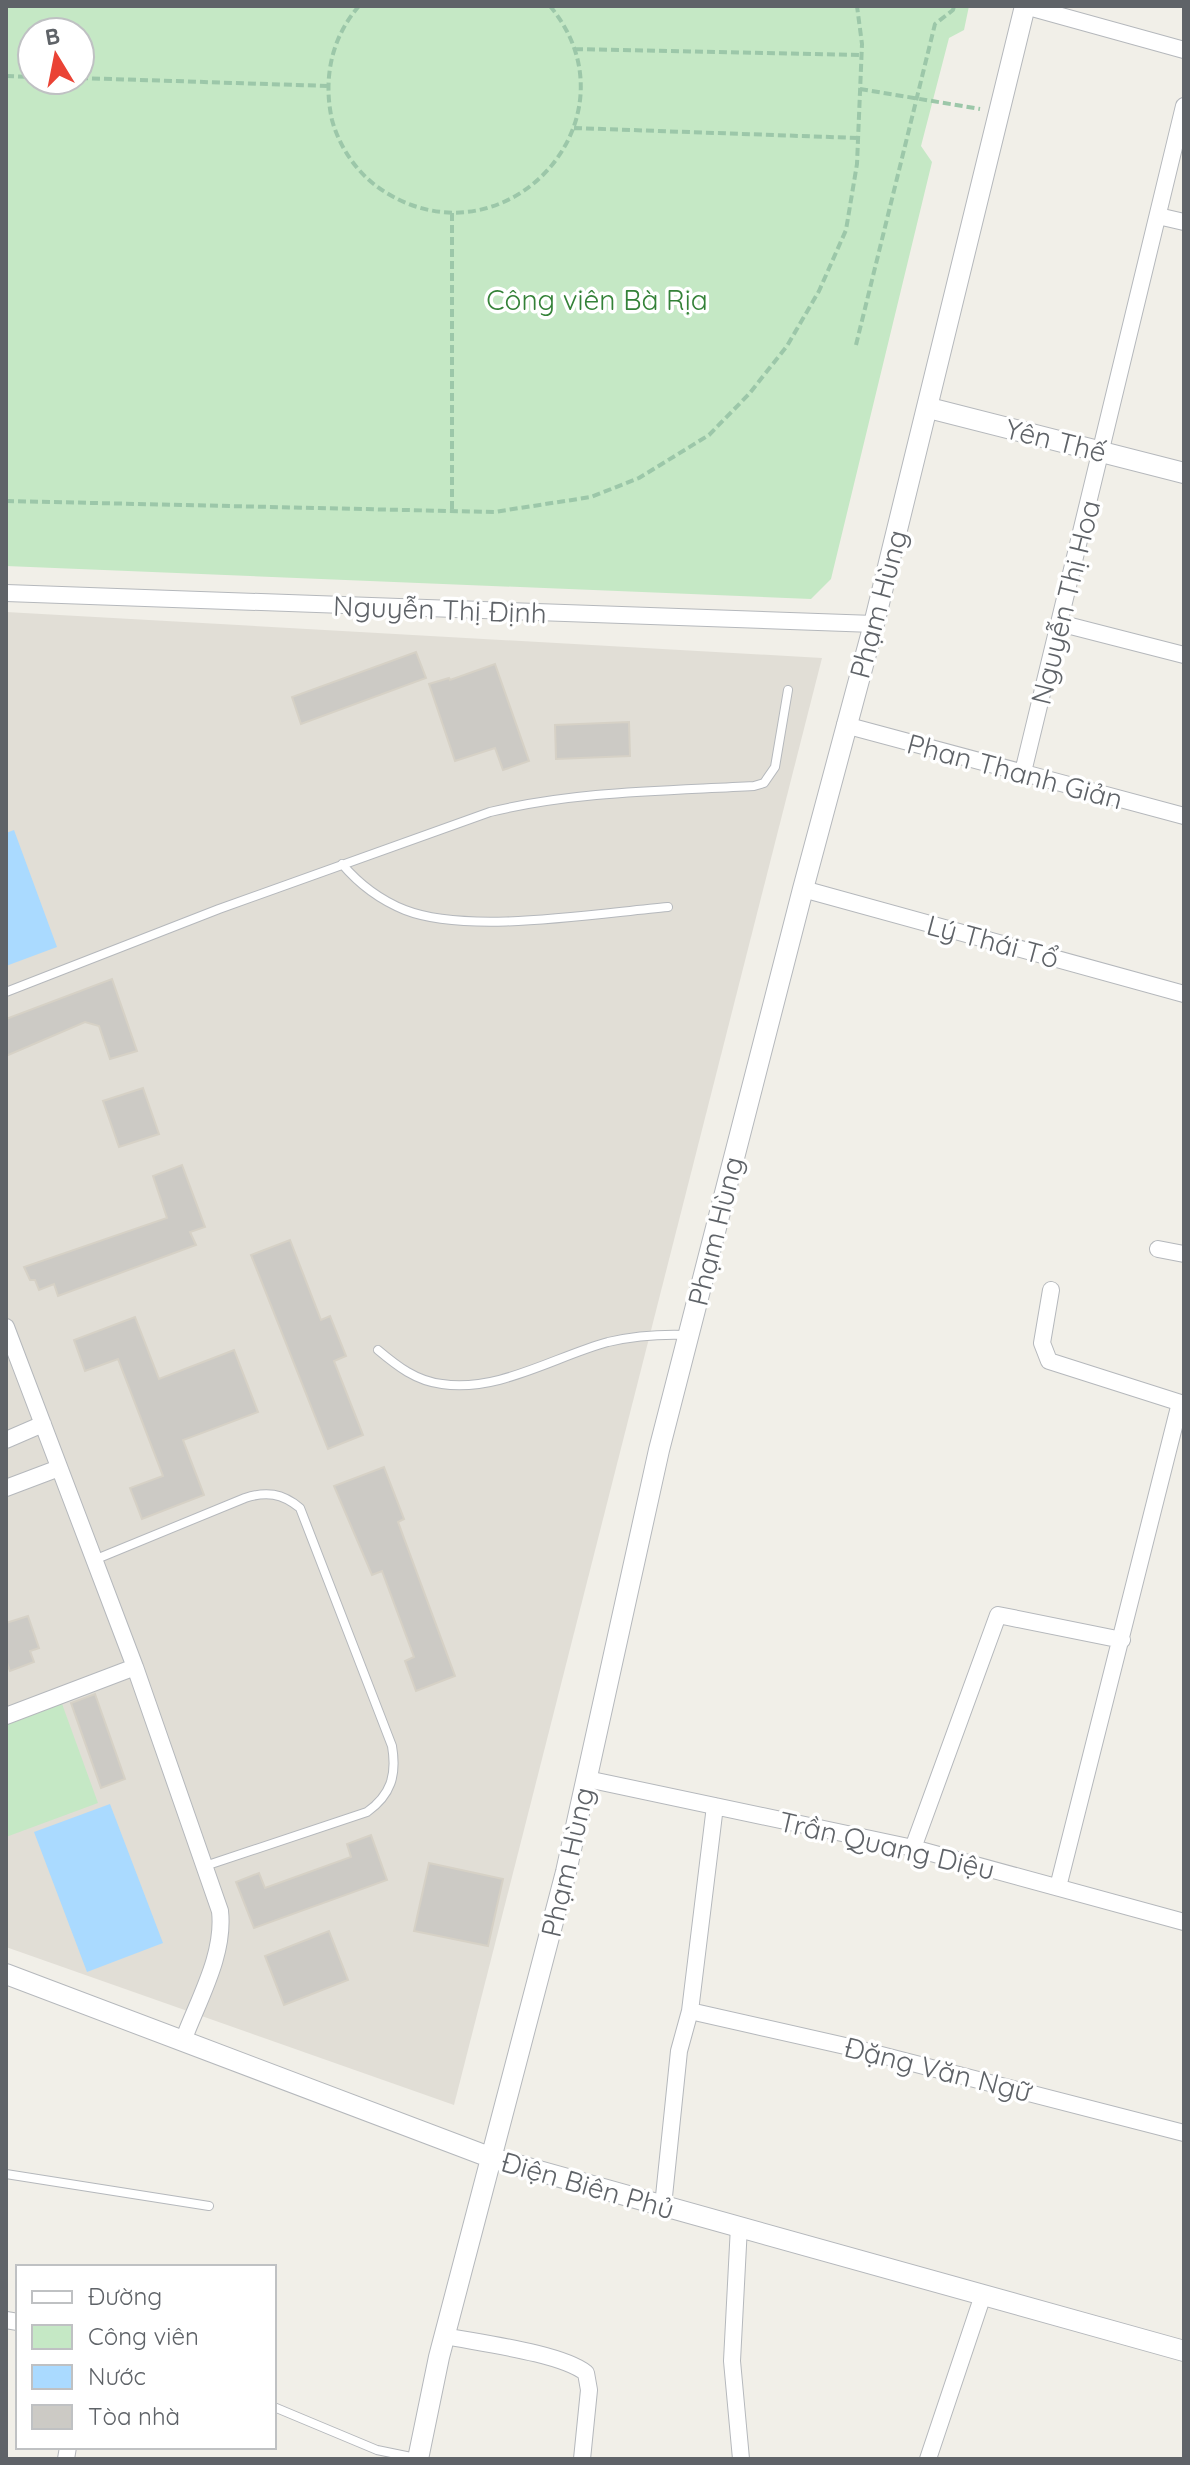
<svg xmlns="http://www.w3.org/2000/svg" width="1190" height="2465" viewBox="0 0 1190 2465" font-family="Quicksand,sans-serif">
<rect width="100%" height="100%" fill="#f1efe8"/>
<path fill="#e1ded6" d="M6,612L822,658L454,2105L6,1947Z"/>
<path fill="#c5e8c5" fill-rule="evenodd" d="M6,6H969L964,30L949,38L921,146L932,162L831,579L811,599L6,566ZM32,32H80V80H32Z
M61,1701L98,1803L6,1837V1721Z"/>
<path fill="#aadaff" d="M14,830L57,947L6,966V833Z
M110,1804L163,1943L87,1972L34,1832Z"/>
<path fill="#cccac5" stroke="#d6d1c6" stroke-width="2" d="M416,652L426,678L301,724L292,697Z
M495,664L529,761L503,770L495,748L455,761L429,684L449,678L450,680Z
M629,722L630,756L556,759L555,725Z
M112,979L137,1051L110,1059L99,1026L85,1022L6,1056V1019Z
M143,1088L159,1134L119,1147L103,1101Z
M182,1165L205,1227L190,1232L196,1245L58,1296L54,1284L39,1290L35,1280H30L24,1267L167,1218L153,1176Z
M290,1240L321,1320L330,1316L346,1356L334,1361L363,1435L328,1449L251,1255Z
M135,1317L159,1379L234,1350L258,1412L183,1440L204,1495L142,1519L130,1488L163,1476L118,1359L85,1371L74,1340Z
M384,1467L404,1519L398,1522L455,1676L416,1691L405,1661L414,1657L382,1571L372,1575L334,1486Z
M28,1616L39,1648L30,1651L34,1662L10,1671L6,1660V1623Z
M95,1694L125,1779L101,1788L71,1703Z
M371,1835L387,1880L254,1928L236,1882L259,1873L265,1888L351,1857L347,1844Z
M429,1863L503,1879L488,1946L414,1931Z
M329,1931L348,1980L284,2005L265,1956Z"/>
<g fill="none" stroke-linecap="round" stroke-linejoin="round">
<g stroke="#b5b8bc" stroke-width="10">
<path id="service" d="M342,864C359,884 380,900 405,910C469,935 598,913 668,907
M6,992L219,909L490,812C577,791 665,791 754,786L764,783L775,767L788,690
M378,1350C397,1366 416,1381 442,1384C497,1393 556,1356 608,1342C634,1336 660,1334 687,1335
M94,1560L245,1498C266,1491 282,1493 300,1508L392,1746C397,1775 391,1795 367,1812L205,1866
M6,2174L209,2206
M274,2407L377,2450L416,2458"/>
</g>
<g stroke="#b5b8bc" stroke-width="18">
<path id="minor" d="M1025,6L1184,50
M1158,216L1184,222
M6,593L874,624
M1059,623L1184,655
M845,725L1184,816
M1023,772L1184,106
M803,889L1184,994
M1158,1249L1184,1254
M1051,1290L1042,1343L1049,1361L1184,1404
M6,1327L135,1667L220,1911C225,1955 198,2000 183,2041
M6,1440L43,1424
M6,1488L59,1468
M6,1716L135,1667
M587,1779L913,1848L1184,1922
M913,1848L998,1615L1122,1640
M1058,1887L1180,1403
M690,2011L854,2048L1184,2133
M663,2206L679,2051L690,2011L715,1806
M739,2226L732,2361L741,2459
M6,2320L18,2322
M445,2336C479,2343 561,2353 586,2373L589,2390L582,2459
M66,2459L68,2447
M928,2459L983,2295"/>
</g>
<g stroke="#b5b8bc" stroke-width="22">
<path id="tertiary" d="M929,408L1184,473
M6,1974L492,2158L1184,2351
M418,2459L439,2357L566,1872L659,1450L803,889L874,624L1025,6"/>
</g>
<path stroke="#9cc7a9" stroke-width="4" stroke-dasharray="8 4" stroke-linecap="butt" d="M359,6C331,38 323,79 332,120C340,149 359,176 385,192C507,268 643,118 550,6
M575,49L862,55
M6,76L32,77
M80,78L328,86
M860,89L980,109
M574,128L858,138
M452,213V511
M856,345L935,24L953,10L954,6
M6,501L494,512L591,497L639,478L709,435L749,394L787,346L819,291L846,230L857,164L862,44L857,6"/>
<use href="#service" stroke="#fff" stroke-width="8"/>
<use href="#minor" stroke="#fff" stroke-width="16"/>
<use href="#tertiary" stroke="#fff" stroke-width="20"/>
</g>
<g text-anchor="middle" dominant-baseline="central" stroke-width="7" stroke-linejoin="round" paint-order="stroke">
<g font-size="28" fill="#348238" stroke="#fff">
<text x="597" y="299">Công viên Bà Rịa</text>
</g>
<g font-size="28" fill="#5f6368" stroke="#fff">
<text transform="translate(1056 440) rotate(14)">Yên Thế</text>
<text transform="translate(1065 602) rotate(-76)">Nguyễn Thị Hoa</text>
<text transform="translate(878 604) rotate(-75)">Phạm Hùng</text>
<text transform="translate(440 609) rotate(2)">Nguyễn Thị Định</text>
<text transform="translate(1015 771) rotate(15)">Phan Thanh Giản</text>
<text transform="translate(993 941) rotate(15)">Lý Thái Tổ</text>
<text transform="translate(715 1231) rotate(-76)">Phạm Hùng</text>
<text transform="translate(887 1845) rotate(13)">Trần Quang Diệu</text>
<text transform="translate(567 1862) rotate(-77)">Phạm Hùng</text>
<text transform="translate(938 2069) rotate(14)">Đặng Văn Ngữ</text>
<text transform="translate(588 2185) rotate(16)">Điện Biên Phủ</text>
</g>
</g>
<rect width="1190" height="2465" fill="none" stroke="#5f6368" stroke-width="16"/>
<rect x="16" y="2265" width="260" height="184" fill="#ffffff" stroke="#bfc1c3" stroke-width="2"/>
<rect x="32" y="2291" width="40" height="12" fill="#ffffff" stroke="#bfc1c3" stroke-width="2"/>
<text x="88" y="2305" font-size="24" fill="#5f6368">Đường</text>
<rect x="32" y="2325" width="40" height="24" fill="#c5e8c5" stroke="#bfc1c3" stroke-width="2"/>
<text x="88" y="2345" font-size="24" fill="#5f6368">Công viên</text>
<rect x="32" y="2365" width="40" height="24" fill="#aadaff" stroke="#bfc1c3" stroke-width="2"/>
<text x="88" y="2385" font-size="24" fill="#5f6368">Nước</text>
<rect x="32" y="2405" width="40" height="24" fill="#cccac5" stroke="#bfc1c3" stroke-width="2"/>
<text x="88" y="2425" font-size="24" fill="#5f6368">Tòa nhà</text>
<g transform="translate(56 56) rotate(350)"><circle r="38" fill="#ffffff" stroke="#bfc1c3" stroke-width="2"/>
<path d="M0-6L14 30L0 20L-14 30Z" fill="#ea4335"/>
<text y="-12" font-size="22" font-weight="bold" text-anchor="middle" fill="#5f6368">B</text>
</g>
</svg>
